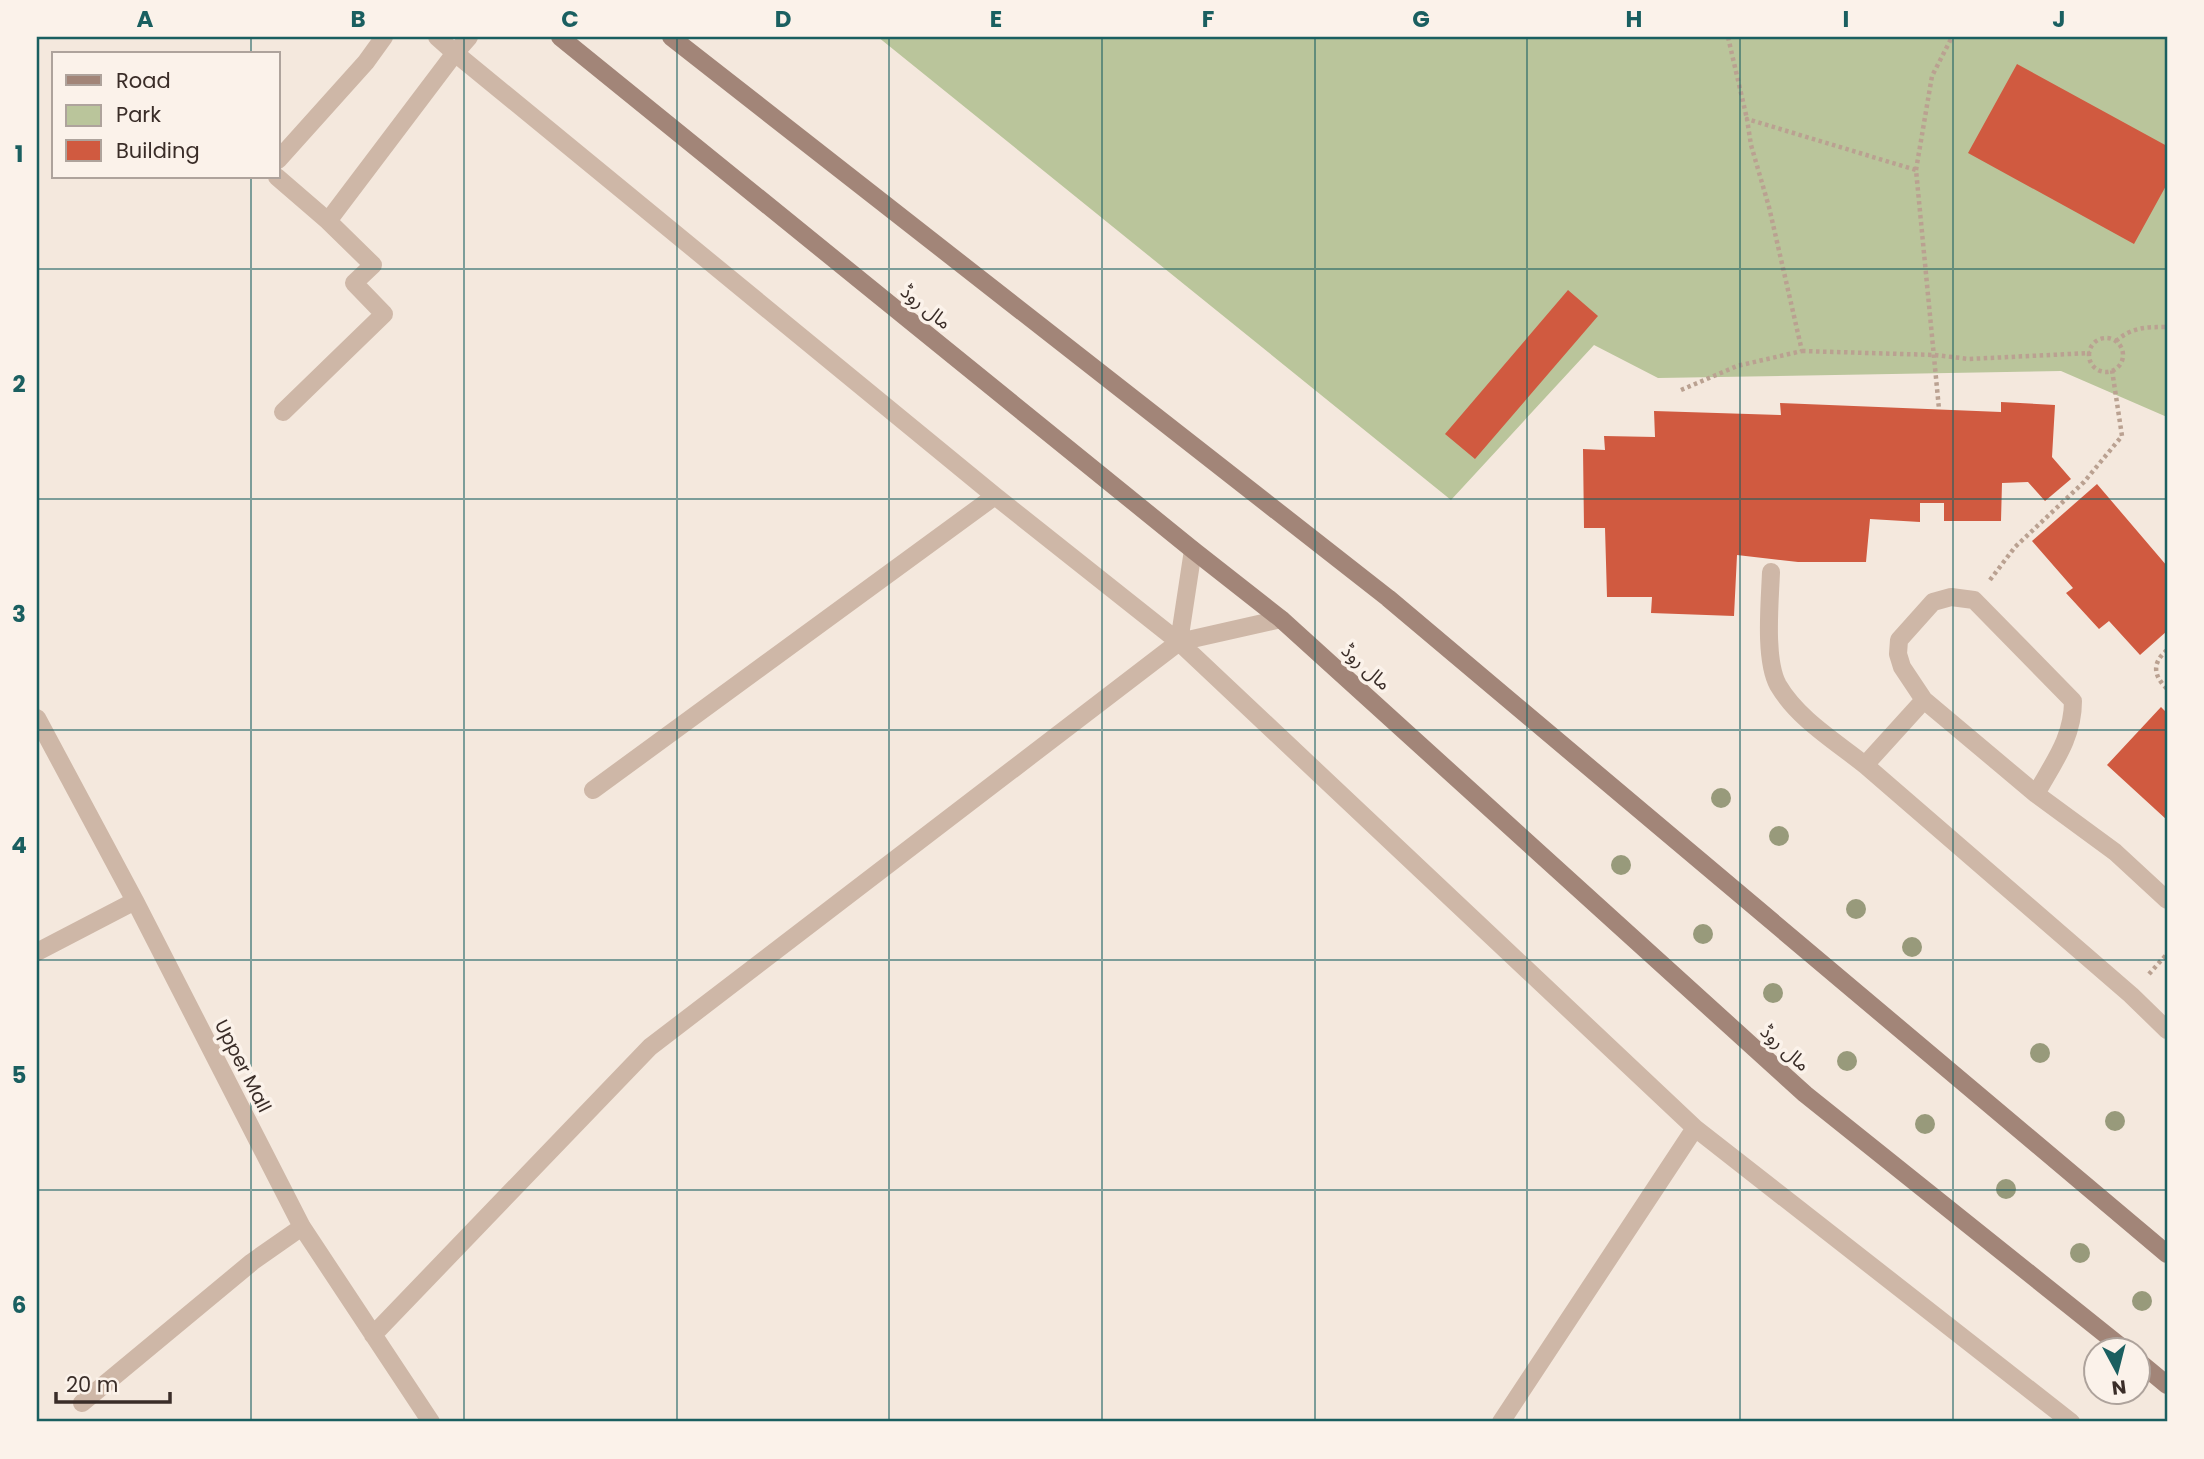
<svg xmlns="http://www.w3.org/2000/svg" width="2204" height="1459" viewBox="0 0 2204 1459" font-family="Poppins,'Noto Sans Arabic',sans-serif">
<rect width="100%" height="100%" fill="#f4e8dd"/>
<path fill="#bac59b" d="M878,37H2167V417L2061,371L1658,378L1594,345L1451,500Z"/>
<path fill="#d05a40" d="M2017,64L2167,146V184L2134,244L1968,153Z
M1568,290L1598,316L1475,459L1445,434Z
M2001,402L2055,405L2052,457L2071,479L2045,501L2028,482L2002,483L2001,521H1944V503H1920V522L1870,519L1866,562H1798L1737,555L1734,616L1651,613L1652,597H1607L1605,528H1584L1583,449L1605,450L1604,436L1655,437L1654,411L1781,415L1780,403L2001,412Z
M2097,484L2167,566V631L2140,655L2109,621L2099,629L2066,593L2073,588L2032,541Z
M2161,707L2167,713V820L2107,765Z"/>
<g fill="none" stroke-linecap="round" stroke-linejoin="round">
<path stroke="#baa191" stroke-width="4.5" stroke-dasharray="3.5 3.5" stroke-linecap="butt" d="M1728,37L1747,119
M1916,170L1932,76L1952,37
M2089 355a17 17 0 1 1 34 0a17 17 0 1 1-34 0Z
M2116,341C2132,327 2146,327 2167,327
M1802,351L1935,355L1969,359L2090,353
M1681,390L1737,366L1802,351L1769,207L1751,145L1747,119L1916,170L1939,409
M1990,580L2015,547L2084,482L2122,436L2112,370
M2167,650C2152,663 2153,675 2167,689
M2149,974L2167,954"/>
<path stroke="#ceb7a7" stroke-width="18" d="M278,160L366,62L384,37
M277,177L328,221L455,53
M283,412L384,314L354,283L373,265L328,221
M1771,572C1770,601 1764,659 1778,685C1798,719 1835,741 1865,765
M1924,700L1902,667L1898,654L1899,640L1933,602L1951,597L1974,600L2073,701C2073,738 2053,763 2036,794
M2167,900L2115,852L2036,794L1924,700L1865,765L2131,995L2167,1030"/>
<path stroke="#ceb7a7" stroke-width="18" d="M437,37L455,53L469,37
M455,53L995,496L1179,642L1695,1128L2071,1422
M1179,642L1193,550
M37,718L135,901L302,1227L431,1422
M593,790L995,496
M37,952L135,901
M373,1335L650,1047L1179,642L1281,619
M82,1403L252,1262L302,1227
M1501,1422L1695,1128"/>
<path stroke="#a28578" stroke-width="18" d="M560,37L1193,550L1281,619L1805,1094L2125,1350
M671,37L1388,598L2167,1254
M2138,1361L2167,1385"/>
</g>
<g fill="#989a7b">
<circle cx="1721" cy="798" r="10"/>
<circle cx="1779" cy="836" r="10"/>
<circle cx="1621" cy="865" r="10"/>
<circle cx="1856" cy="909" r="10"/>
<circle cx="1703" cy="934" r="10"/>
<circle cx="1912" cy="947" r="10"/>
<circle cx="1773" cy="993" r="10"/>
<circle cx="2040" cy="1053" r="10"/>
<circle cx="1847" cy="1061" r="10"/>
<circle cx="2115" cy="1121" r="10"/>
<circle cx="1925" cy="1124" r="10"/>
<circle cx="2006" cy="1189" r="10"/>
<circle cx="2080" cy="1253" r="10"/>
<circle cx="2142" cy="1301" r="10"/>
</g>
<path fill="none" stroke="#1a5f60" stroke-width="2" stroke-opacity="0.55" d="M251,37V54M464,37V1422M677,37V1422M889,37V1422M1102,37V1422M1315,37V1422M1527,37V1422M1740,37V1422M1953,37V1422M251,177V1422M37,269H2167M37,499H2167M37,730H2167M37,960H2167M37,1190H2167"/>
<g text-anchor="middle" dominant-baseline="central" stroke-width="7" stroke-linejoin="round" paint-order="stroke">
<g font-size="19" fill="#3a2d28" stroke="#fbf2ea">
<text transform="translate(926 307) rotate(39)">مال روڈ</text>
<text transform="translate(1366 667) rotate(42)">مال روڈ</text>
<text transform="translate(1785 1048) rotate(42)">مال روڈ</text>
<text transform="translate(243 1066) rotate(63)">Upper Mall</text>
</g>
</g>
<rect width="2204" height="1459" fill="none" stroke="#fbf2ea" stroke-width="77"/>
<rect x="52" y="52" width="228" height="126" fill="#fbf2ea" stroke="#aea39c" stroke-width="2"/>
<rect x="66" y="75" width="35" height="10" fill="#a28578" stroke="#aea39c" stroke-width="2"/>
<text x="116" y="88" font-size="21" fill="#3a2d28">Road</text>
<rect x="66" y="105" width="35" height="21" fill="#bac59b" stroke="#aea39c" stroke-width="2"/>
<text x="116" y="122" font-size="21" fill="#3a2d28">Park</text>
<rect x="66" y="140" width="35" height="21" fill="#d05a40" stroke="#aea39c" stroke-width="2"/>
<text x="116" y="158" font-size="21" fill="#3a2d28">Building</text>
<g transform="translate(2117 1371) rotate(173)"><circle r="33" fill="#fbf2ea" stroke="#aea39c" stroke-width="2"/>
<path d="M0-5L12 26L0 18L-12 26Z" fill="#1a5f60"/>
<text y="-10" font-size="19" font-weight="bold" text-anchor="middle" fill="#3a2d28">N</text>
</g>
<path d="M56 1392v10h114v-10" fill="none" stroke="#3a2d28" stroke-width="3.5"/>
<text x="66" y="1392" font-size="21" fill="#3a2d28" stroke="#fbf2ea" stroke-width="5" paint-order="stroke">20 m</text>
<rect x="38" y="38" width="2128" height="1382" fill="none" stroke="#1a5f60" stroke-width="2.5"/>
<g font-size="23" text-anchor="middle" font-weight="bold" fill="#1a5f60">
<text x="145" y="27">A</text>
<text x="358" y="27">B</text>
<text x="570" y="27">C</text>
<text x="783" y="27">D</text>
<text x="996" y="27">E</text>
<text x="1208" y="27">F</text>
<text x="1421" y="27">G</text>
<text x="1634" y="27">H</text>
<text x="1846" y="27">I</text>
<text x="2059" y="27">J</text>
<text x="19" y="162">1</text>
<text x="19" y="392">2</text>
<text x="19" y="622">3</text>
<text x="19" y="853">4</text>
<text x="19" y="1083">5</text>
<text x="19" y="1313">6</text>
</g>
</svg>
